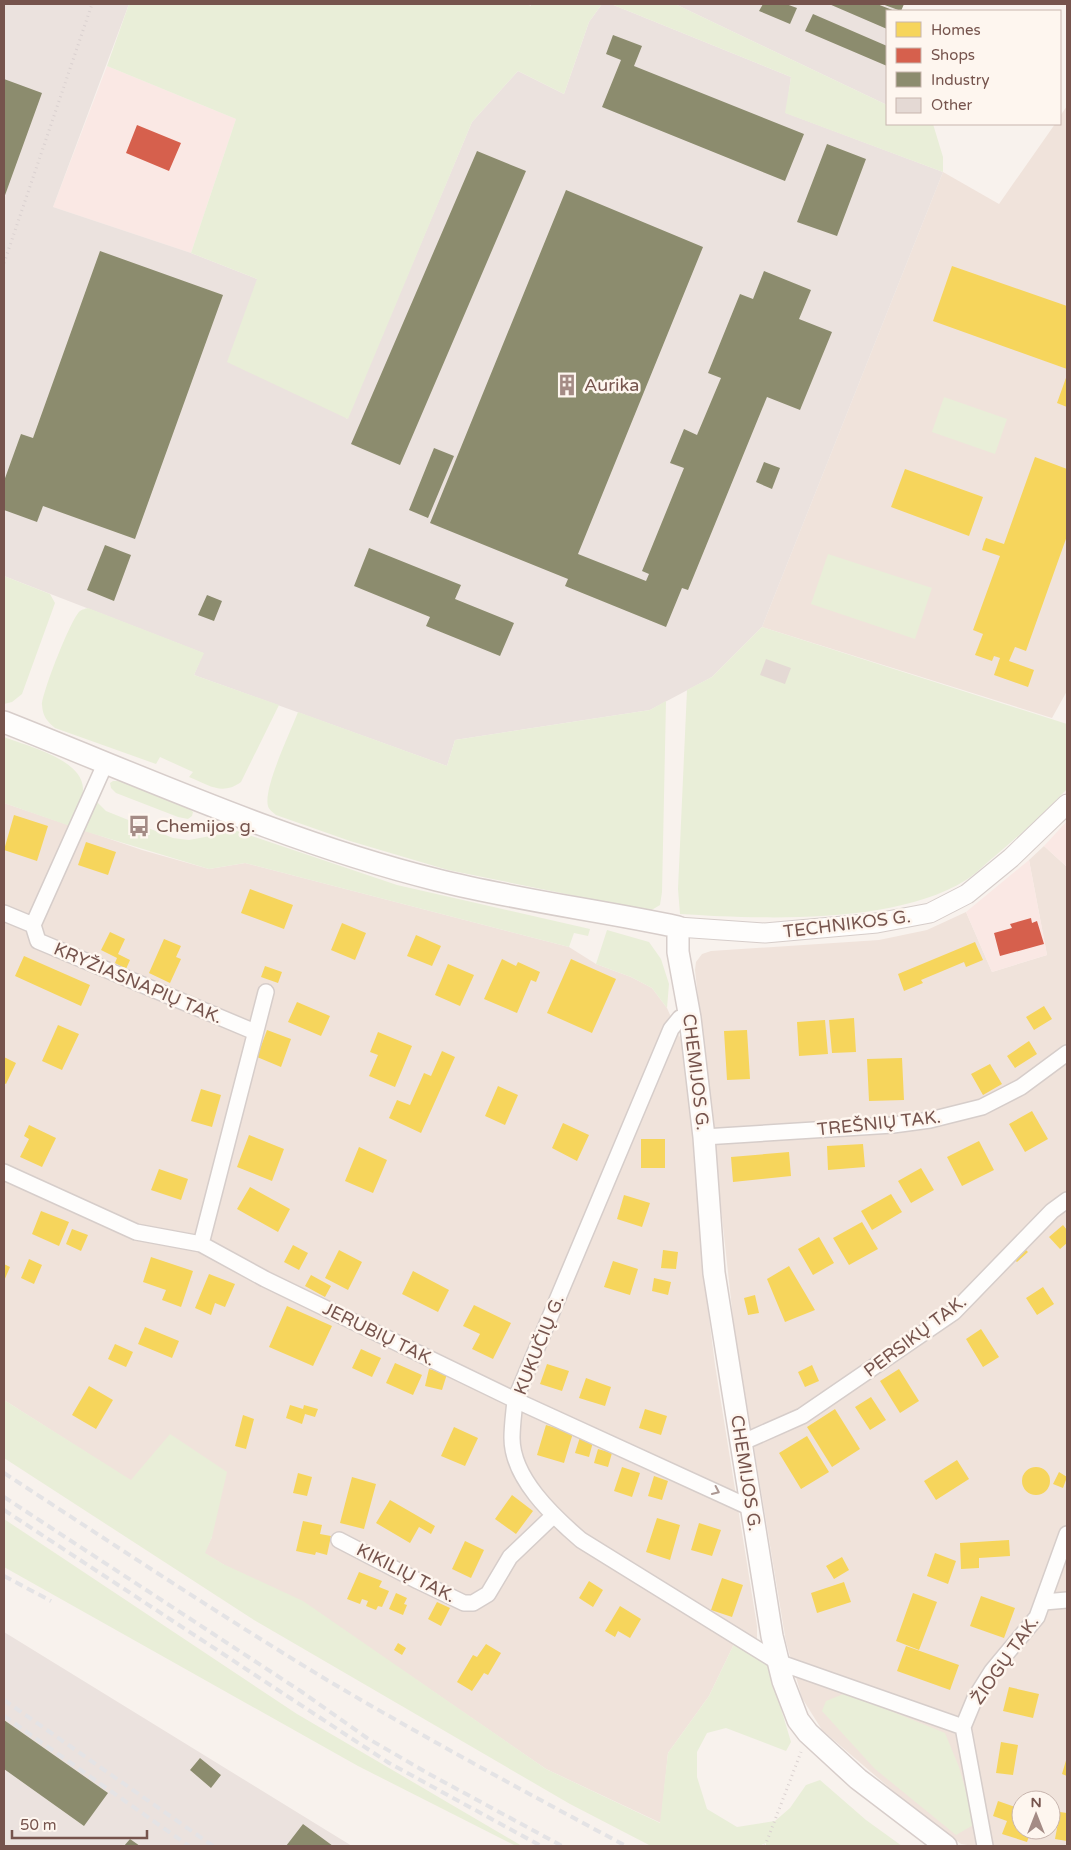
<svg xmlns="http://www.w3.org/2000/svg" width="1071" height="1850" viewBox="0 0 1071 1850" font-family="'Varela Round',sans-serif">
<rect width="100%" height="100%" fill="#f8f2ed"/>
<path fill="#f0e3db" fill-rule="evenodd" d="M1067,106V691L1052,718L762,627L943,172L999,204L1055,124H1060V116Z
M4,803L142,850L209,869L245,863L569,947L596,964L631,977L652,988L667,1008L682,1042L687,1070L704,1277L715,1365L757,1626V1638L753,1641L740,1638L734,1644L709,1696L668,1753L661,1823L546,1769L402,1670L204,1553L212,1537L131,1481L4,1400Z
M1044,846L1067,867V1846H974L961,1844L899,1796L822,1730L802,1698L786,1642L734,1327L695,970L696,962L702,954L711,951L879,940L927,930L966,912L992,972L1047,955L1029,860ZM1021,1800H1051V1830H1021Z"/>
<path fill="#fae8e4" d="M107,66L236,119L191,253L53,207Z
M1067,821V867L1044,846Z
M1029,860L1047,955L992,972L966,912Z"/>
<path fill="#ebe2de" d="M4,4H129L53,207L191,253L257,279L347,419L472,122L518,71L564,94L589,22L602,4H611L791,77L786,113L943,172L762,627L712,677L650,710L455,740L447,766L194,675L203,653L4,576Z
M675,4H904L901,11H887V105Z
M4,1632L321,1827L352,1846H4Z"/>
<path fill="#e9eed8" d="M129,4H526L531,6V4H602L589,22L564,94L518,71L472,122L348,419L227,362L257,279L191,253L236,119L107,66Z
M611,4H675L887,105V124H933L943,157V172L785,113L791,77Z
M944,397L1007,419L995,454L932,432Z
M828,554L932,588L915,639L811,604Z
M4,576L50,594L55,603L22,694L12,702L4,704Z
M88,608L204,653L194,675L279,705L241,782C222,796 209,785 189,777L193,772L160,757L156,764L55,728C47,721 43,717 42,705C42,693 71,618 80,611C83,609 85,609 88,608Z
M762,627L1067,724V789C1044,813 1020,835 995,856C985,864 976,874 966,880C894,925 762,919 680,914L678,889L687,690L712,677Z
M666,701L662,892L660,905L650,911L448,870L350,841L276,815C273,812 269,810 268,806C263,788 291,731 298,712L447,766L455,740L650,710Z
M4,737C26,746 84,759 83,790C83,802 75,815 70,826L4,803Z
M113,781H121L189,808L193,812L192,816L188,819L178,817L116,793L111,788L110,783Z
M97,802L106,811L173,838L189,840L237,831L397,885L590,929L588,936L574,933L569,947L245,863L209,869L84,831Z
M607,930L649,942L661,959L669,984L667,1008L652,988L631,977L596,964Z
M4,1400L131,1480L170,1434L227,1472L212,1537L205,1553L223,1564L303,1601L546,1769L660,1823L668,1753L709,1696L734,1644L760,1656L767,1662L791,1742L786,1751L726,1728L707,1733L697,1752V1777L707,1809L737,1827L775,1821L790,1808L806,1785L820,1780L866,1820L902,1846H766V1843L759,1846H651L570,1804L254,1620L4,1458Z
M4,1519L297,1714L522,1846H516L358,1766L4,1567Z
M846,1693L945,1733L959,1767L975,1824L956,1835L875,1769L822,1711L826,1701Z"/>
<path fill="#f6d55c" d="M952,266L1067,306V369L933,321Z
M1067,375V407L1057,403Z
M1035,457L1067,469V536L1026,651L1015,647L1009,661L1034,670L1028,687L994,675L1000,658L994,656L992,661L975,655L983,634L973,630L1000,556L982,550L984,543L986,538L1004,544Z
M905,469L983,497L969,536L891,507Z
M14,815L48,826L37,861L4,850Z
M86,842L116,852L108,875L78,865Z
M250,889L293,905L284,929L241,913Z
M342,923L366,933L355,960L331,950Z
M110,932L125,939L118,954L130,960L126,969L115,963L117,958L101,950Z
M416,935L441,946L432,966L407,956Z
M164,939L181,946L176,957L181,959L170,983L149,973Z
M975,942L983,960L966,967L964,962L921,980L923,983L904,991L898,974Z
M24,956L90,985L81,1006L15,976Z
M502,959L516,966L518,962L540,972L536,982L531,980L517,1013L484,999Z
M571,959L616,979L592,1033L547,1013Z
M448,964L474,975L460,1006L435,995Z
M265,966L282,972L278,983L261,977Z
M297,1002L330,1016L321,1036L288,1022Z
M1044,1006L1052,1019L1034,1030L1026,1017Z
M854,1018L856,1052L832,1053L829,1020Z
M825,1020L828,1054L799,1056L797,1022Z
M58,1025L79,1034L62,1070L42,1061Z
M267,1030L291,1039L281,1067L257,1057Z
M747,1030L750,1079L727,1080L724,1031Z
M378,1032L412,1046L395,1087L369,1076L378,1055L370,1052Z
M1029,1041L1037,1054L1015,1068L1007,1056Z
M442,1051L455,1057L421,1133L389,1118L397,1100L410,1105L424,1073L431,1076Z
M4,1057L16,1063L6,1084L4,1083Z
M902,1058L904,1100L869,1101L867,1059Z
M990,1064L1002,1084L983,1095L971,1074Z
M498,1086L518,1095L505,1125L485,1116Z
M201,1089L221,1095L212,1127L191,1121Z
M1032,1111L1048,1139L1025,1152L1009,1124Z
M563,1123L589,1135L577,1161L552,1148Z
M29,1125L56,1138L42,1167L20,1157L29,1139L24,1136Z
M249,1135L284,1149L272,1181L237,1167Z
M641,1139H665V1168H641Z
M979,1141L994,1170L962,1186L947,1157Z
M863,1144L865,1167L828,1170L827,1146Z
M359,1147L387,1160L373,1193L345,1181Z
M789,1152L791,1176L733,1182L731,1157Z
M921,1168L934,1190L911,1203L898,1181Z
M159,1169L188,1179L181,1200L151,1190Z
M250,1187L290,1209L278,1232L237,1209Z
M891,1194L902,1212L872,1230L861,1211Z
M624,1195L650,1203L642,1227L617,1219Z
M41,1211L69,1222L59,1246L32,1234Z
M862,1222L878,1249L849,1265L833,1238Z
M1063,1225L1067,1230V1243L1060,1249L1049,1237Z
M72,1229L88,1235L81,1251L66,1244Z
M819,1237L834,1263L813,1275L798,1249Z
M293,1245L308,1253L299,1270L284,1262Z
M1023,1247L1028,1252L1017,1262L1012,1258Z
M339,1250L362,1262L348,1290L325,1278Z
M663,1250L678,1252L676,1269L661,1268Z
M151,1257L193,1271L181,1307L162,1300L166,1290L143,1282Z
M29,1259L42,1265L34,1284L21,1278Z
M613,1261L638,1269L630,1295L604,1287Z
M4,1264L10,1267L4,1281Z
M789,1266L815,1310L785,1322L767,1279Z
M413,1271L449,1290L438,1312L402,1294Z
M209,1274L235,1284L225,1307L215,1303L211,1315L195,1308Z
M311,1275L331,1286L325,1297L305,1286Z
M654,1278L671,1282L668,1295L652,1291Z
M1043,1287L1054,1304L1037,1315L1026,1298Z
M755,1295L759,1313L748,1315L744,1298Z
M474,1305L511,1323L493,1359L472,1349L480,1334L463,1326Z
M287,1306L332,1326L313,1366L269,1347Z
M145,1327L179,1341L172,1358L138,1344Z
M981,1329L999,1357L983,1367L966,1339Z
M115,1344L133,1352L126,1367L108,1359Z
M361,1349L381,1358L372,1377L352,1368Z
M395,1363L422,1375L413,1395L386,1383Z
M547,1364L569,1371L562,1391L540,1384Z
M812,1365L819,1381L805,1387L798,1372Z
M429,1369L447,1374L442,1390L425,1386Z
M899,1369L919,1401L900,1413L880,1381Z
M586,1378L611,1387L605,1406L579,1398Z
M89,1386L113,1400L96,1429L72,1415Z
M871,1397L886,1420L870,1430L855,1407Z
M290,1405L303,1409L304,1405L318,1409L315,1417L305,1414L302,1424L286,1418Z
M645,1409L667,1416L661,1435L639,1428Z
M835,1409L860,1449L832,1467L807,1427Z
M243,1415L254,1419L246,1449L235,1446Z
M546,1425L573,1433L564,1463L537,1455Z
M454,1427L478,1438L465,1466L441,1456Z
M807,1436L829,1472L801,1489L779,1453Z
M580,1437L593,1442L589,1457L575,1453Z
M598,1449L612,1453L608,1467L594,1463Z
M957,1460L969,1479L936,1500L924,1481Z
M622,1467L640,1473L632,1497L614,1491Z
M1022 1481a14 14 0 1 1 28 0a14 14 0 1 1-28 0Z
M1059,1472L1067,1477L1063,1488L1053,1484Z
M298,1473L312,1477L307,1496L293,1493Z
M654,1476L668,1481L662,1500L648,1496Z
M352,1477L376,1484L364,1529L340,1523Z
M512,1495L533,1511L516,1534L495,1519Z
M390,1500L435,1526L431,1534L419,1527L410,1543L376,1523Z
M657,1518L680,1525L670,1560L646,1552Z
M303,1521L322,1525L320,1534L331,1536L327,1555L316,1552L315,1555L296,1551Z
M699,1523L721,1530L712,1556L691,1550Z
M1009,1540L1010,1556L979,1558V1568L961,1569L960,1543Z
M465,1541L484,1550L471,1578L452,1569Z
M935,1553L956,1561L948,1584L927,1576Z
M842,1557L849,1570L834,1579L826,1566Z
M359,1572L382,1581L379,1587L389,1591L382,1607L378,1606L376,1610L366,1606L368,1601L362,1599L360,1604L347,1599Z
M722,1578L743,1585L732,1617L711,1610Z
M589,1581L603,1590L593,1607L579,1598Z
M844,1582L851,1602L817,1613L811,1593Z
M396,1593L407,1598L404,1604L407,1605L403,1615L389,1609Z
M913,1593L937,1602L919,1650L896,1641Z
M981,1596L1015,1608L1004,1638L970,1626Z
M437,1602L450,1608L441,1626L428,1619Z
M620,1606L641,1619L630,1638L618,1631L615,1637L605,1631Z
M398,1643L406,1648L402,1655L394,1650Z
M486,1644L501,1653L488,1675L484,1673L472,1691L457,1682L473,1655L477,1657Z
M906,1646L959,1665L950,1690L897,1671Z
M1009,1687L1039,1694L1033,1718L1003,1711Z
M1001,1742L1018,1745L1013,1775L996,1773Z
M1067,1757V1776L1062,1774Z
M998,1801L1021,1809V1830H1031L1027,1842L1002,1834L1007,1821L993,1816Z
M1060,1812L1067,1813V1841L1055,1839Z"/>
<path fill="#d6604d" d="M137,125L181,143L169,171L126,153Z
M1031,918L1032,923L1037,921L1044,944L1000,956L994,933L1012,928L1010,924Z"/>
<path fill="#8c8c6e" d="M763,4H786L797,8L790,24L759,11Z
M829,4H877L895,11H887V29Z
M882,4H904L901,11Z
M813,14L887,46V66L805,31Z
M613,35L642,46L634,66L804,134L785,181L602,107L621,60L606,54Z
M4,79L42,93L4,198Z
M827,144L866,159L837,236L797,222Z
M477,151L526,171L400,465L351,444Z
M566,190L703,247L578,554L646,581L649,574L642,571L684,468L670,463L684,429L697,435L721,378L708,373L740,294L753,299L764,271L811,290L799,319L832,332L800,410L767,397L688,590L682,588L666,627L565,586L568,579L430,523Z
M100,251L223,295L135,539L43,506L37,522L4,510V481L21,434L33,438Z
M434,448L454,456L428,518L409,510Z
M764,462L780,468L772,489L756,482Z
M105,545L131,555L114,601L87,590Z
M369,548L461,585L455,599L514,623L500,656L426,626L430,617L354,586Z
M207,595L222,601L214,621L198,615Z
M4,1720L108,1793L84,1826L4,1769Z
M200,1758L221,1775L211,1788L190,1770Z
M303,1824L333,1846H286Z
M130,1839L140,1846H124Z"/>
<path fill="#e4d9d4" d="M766,659L791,668L785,684L760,675Z"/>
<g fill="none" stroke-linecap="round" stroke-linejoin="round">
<g stroke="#d6cdca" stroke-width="18">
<path id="minor" d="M4,913L33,925L38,941L255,1032
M33,925L106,762
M690,1018H680L671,1029L515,1400C514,1412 512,1425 512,1438C512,1478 553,1516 581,1540L778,1662L963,1727
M704,1137L893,1125L930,1120L982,1107L1021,1087L1067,1053
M4,1172L136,1232L201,1244L265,1279L515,1400L751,1508
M201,1244L266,992
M741,1443L802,1416L954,1312L1052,1211L1067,1200
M339,1540L418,1581L464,1603H473L488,1594L510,1557L553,1516
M1044,1602L1067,1600
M985,1846L963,1727L975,1698L992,1671L1037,1617L1067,1534"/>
</g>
<g stroke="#d6cdca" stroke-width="21">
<path id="tertiary" d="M678,927L765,933L877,923L930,913L967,894L1011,858L1067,804"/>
</g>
<g stroke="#d7cdca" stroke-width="24">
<path id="secondary" d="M4,722C146,778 288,843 437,880C516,900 598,910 678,927V952L690,1018L704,1137L714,1273L772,1636L783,1681L798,1720L808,1733L858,1779L946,1846"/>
</g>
<path stroke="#dad1d0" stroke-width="3" stroke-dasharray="1 4" stroke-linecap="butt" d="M4,263L92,4
M765,1846L801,1752"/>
<use href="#minor" stroke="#fefdfc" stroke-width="15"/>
<use href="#tertiary" stroke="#fefdfc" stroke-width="19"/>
<use href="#secondary" stroke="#fefdfc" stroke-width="21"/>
<path stroke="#e4e3e5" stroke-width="4" stroke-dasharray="8 5" stroke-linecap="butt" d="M4,1473C113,1544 221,1616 332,1683C429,1740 527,1793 626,1846
M4,1497L302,1692L367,1738L431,1775L562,1846
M4,1510L389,1763L541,1846
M4,1576L51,1601
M4,1700L213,1846
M4,1716L189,1846"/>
</g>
<defs><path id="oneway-chevron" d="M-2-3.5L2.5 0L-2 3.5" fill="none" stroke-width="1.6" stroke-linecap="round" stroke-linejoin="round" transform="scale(1.25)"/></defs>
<use stroke="#ac9893" href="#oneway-chevron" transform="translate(716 1491) rotate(25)"/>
<defs>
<g id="building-bare" transform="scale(1.725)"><path d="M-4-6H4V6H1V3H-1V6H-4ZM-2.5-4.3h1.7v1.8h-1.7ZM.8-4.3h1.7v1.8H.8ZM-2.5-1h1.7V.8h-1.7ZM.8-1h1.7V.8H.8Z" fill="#a48b85" stroke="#fef6ef" stroke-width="2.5" paint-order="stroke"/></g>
<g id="bus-bare" transform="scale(1.725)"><path d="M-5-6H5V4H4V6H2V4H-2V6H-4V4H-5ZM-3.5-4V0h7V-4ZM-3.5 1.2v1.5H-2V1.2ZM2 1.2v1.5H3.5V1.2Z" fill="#a48b85" stroke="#fef6ef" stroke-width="2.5" paint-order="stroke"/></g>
</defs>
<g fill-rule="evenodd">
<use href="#building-bare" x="567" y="385"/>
<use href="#bus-bare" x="139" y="826"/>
</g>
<g text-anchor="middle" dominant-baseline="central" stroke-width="5" stroke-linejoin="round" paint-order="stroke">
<g font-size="18" fill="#76544d" stroke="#fef6ef" text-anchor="start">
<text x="584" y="385">Aurika</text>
<text x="156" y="826">Chemijos g.</text>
</g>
<g font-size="18" fill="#76544d" stroke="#fef6ef">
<text transform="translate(847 924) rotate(-7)">TECHNIKOS G.</text>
<text transform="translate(138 983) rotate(23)">KRYŽIASNAPIŲ TAK.</text>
<text transform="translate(696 1072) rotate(83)">CHEMIJOS G.</text>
<text transform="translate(879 1123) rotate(-6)">TREŠNIŲ TAK.</text>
<text transform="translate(379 1334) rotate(26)">JERUBIŲ TAK.</text>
<text transform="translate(915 1336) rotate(-37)">PERSIKŲ TAK.</text>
<text transform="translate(539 1345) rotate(-68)">KUKUČIŲ G.</text>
<text transform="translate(746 1473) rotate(81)">CHEMIJOS G.</text>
<text transform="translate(406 1573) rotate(27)">KIKILIŲ TAK.</text>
<text transform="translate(1005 1660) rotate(-55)">ŽIOGŲ TAK.</text>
</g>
</g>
<rect width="1071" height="1850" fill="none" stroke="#76544d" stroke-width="10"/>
<rect x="886" y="10" width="175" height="115" fill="#fef6ef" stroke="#c8b5ae"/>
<rect x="896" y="22" width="25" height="15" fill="#f6d55c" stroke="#c8b5ae"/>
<text x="931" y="35" font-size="15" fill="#76544d">Homes</text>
<rect x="896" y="48" width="25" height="15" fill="#d6604d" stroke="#c8b5ae"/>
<text x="931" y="60" font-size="15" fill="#76544d">Shops</text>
<rect x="896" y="72" width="25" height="15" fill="#8c8c6e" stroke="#c8b5ae"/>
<text x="931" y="85" font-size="15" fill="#76544d">Industry</text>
<rect x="896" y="98" width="25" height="15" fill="#e4d9d4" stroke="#c8b5ae"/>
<text x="931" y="110" font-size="15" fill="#76544d">Other</text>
<g transform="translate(1036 1815)"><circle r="24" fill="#fef6ef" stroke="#c8b5ae"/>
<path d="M0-4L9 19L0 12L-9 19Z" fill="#a48b85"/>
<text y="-8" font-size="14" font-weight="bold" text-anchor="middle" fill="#76544d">N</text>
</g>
<path d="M12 1830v8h135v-8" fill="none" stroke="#76544d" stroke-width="2.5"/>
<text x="20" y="1830" font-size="15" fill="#76544d" stroke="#fef6ef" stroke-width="4" paint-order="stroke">50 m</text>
</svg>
